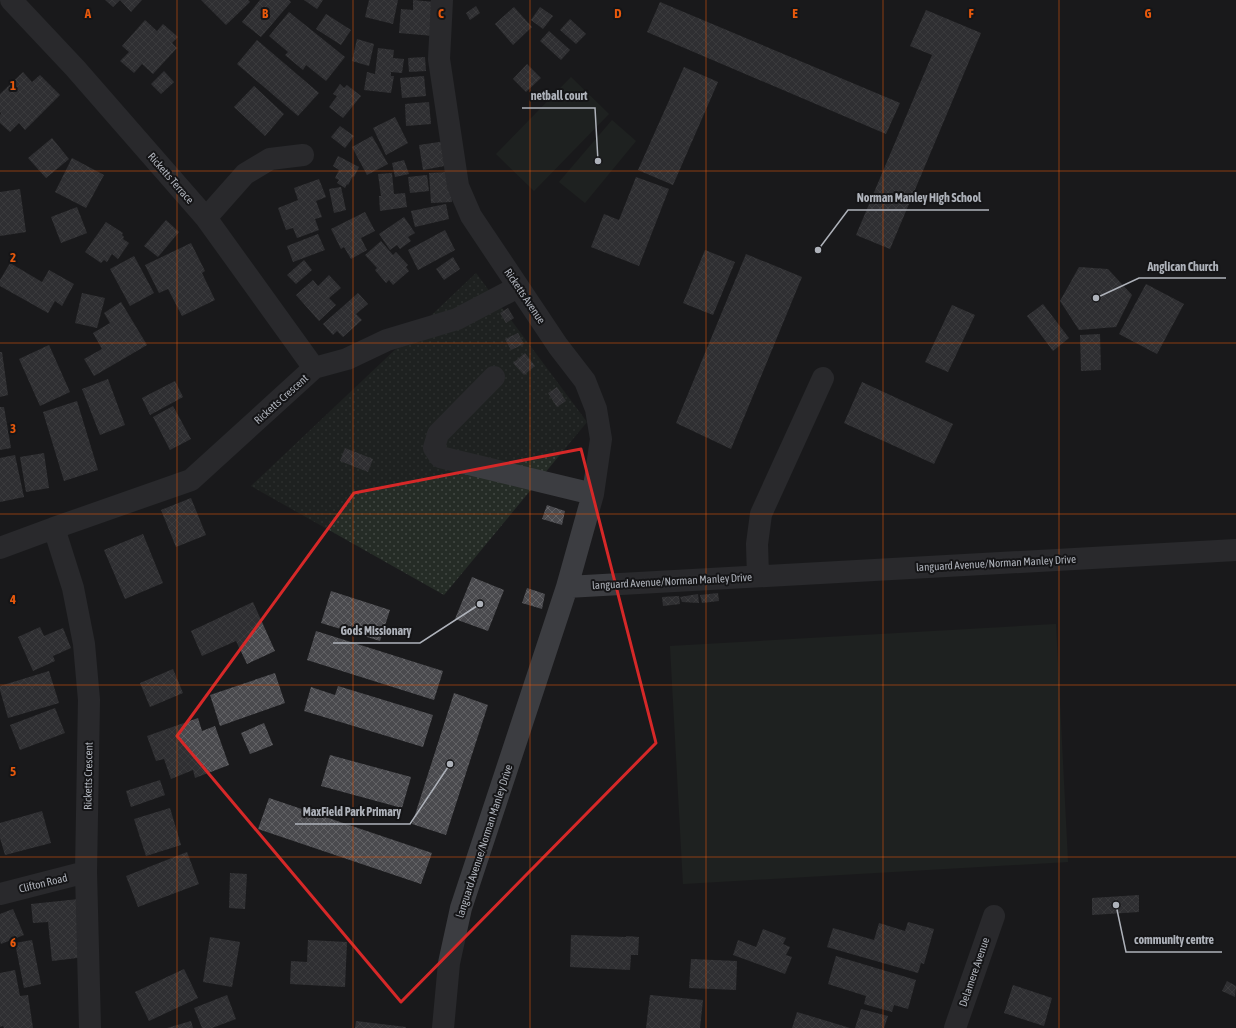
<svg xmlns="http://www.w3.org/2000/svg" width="1236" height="1028" viewBox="0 0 1236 1028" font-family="'Asap Condensed',sans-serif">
<defs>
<pattern id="grass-dots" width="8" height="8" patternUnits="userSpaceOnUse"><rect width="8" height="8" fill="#252c26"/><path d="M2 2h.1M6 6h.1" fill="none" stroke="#424843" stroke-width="1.8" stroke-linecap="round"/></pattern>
<pattern id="building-cross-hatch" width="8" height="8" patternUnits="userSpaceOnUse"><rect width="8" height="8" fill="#4a4a4e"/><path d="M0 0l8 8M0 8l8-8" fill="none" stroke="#626265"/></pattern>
</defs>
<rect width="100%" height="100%" fill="#1a1a1c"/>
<path fill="url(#grass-dots)" d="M476,273L587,422L444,595L251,486Z"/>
<path fill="#252c26" d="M571,77L609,114L534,191L496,154Z
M612,120L636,141L585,203L559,182Z
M1056,624L1068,862L683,884L670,646Z"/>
<path fill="url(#building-cross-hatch)" d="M105,0H142L131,12L120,0L113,7Z
M201,0H248L250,2L226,25Z
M260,0H289L291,2L261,37L242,22Z
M304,0H323L317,9Z
M369,0H398L393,24L365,17Z
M413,0L435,2L434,36L399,33L401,9L413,10Z
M660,2L900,103L886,134L647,32Z
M476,6L480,13L470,20L466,13Z
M514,7L532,27L513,45L495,24Z
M540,7L553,16L543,29L531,20Z
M926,10L981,33L890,249L856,235L932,55L910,46Z
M289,12L345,57L326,81L306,65L303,70L285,55L288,52L269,36Z
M326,14L351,30L341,45L316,29Z
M570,19L586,34L576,44L560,30Z
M145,20L157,31L163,24L178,37L172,43L177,48L153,74L142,64L134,73L120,61L129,52L122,46Z
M549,31L570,50L561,60L540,41Z
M357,39L374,44L369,66L352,61Z
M257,40L319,93L298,116L237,64Z
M378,48L394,50L393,58L404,59L402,73L391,72V76H394L391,93L364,90L367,72L375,74Z
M425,57L426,71L409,72L408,58Z
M527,64L541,78L526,92L513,79Z
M684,67L718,82L673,185L638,170Z
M164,71L174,82L161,94L151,84Z
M23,72L32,82L40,75L60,95L25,130L19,123L10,132L0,123V115L1,113L0,112V94Z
M424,76L426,96L402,98L400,78Z
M340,84L344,88L347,85L361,96L343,118L329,107L337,96L333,94Z
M254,86L284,114L265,136L234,107Z
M429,102L431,124L406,126L405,104Z
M395,117L408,143L386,155L373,128Z
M340,126L354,136L345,148L331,137Z
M372,136L388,164L367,175L352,147Z
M52,138L69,159L46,178L28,158Z
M446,141L450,165L423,170L419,145Z
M338,156L359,167L354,177L353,176L348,185L347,184L345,188L337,183L339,180L335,178L339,170L333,166Z
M72,158L104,175L86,208L55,192Z
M404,160L409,174L395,177L392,163Z
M450,172L452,202L431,203L429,173Z
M392,173L394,194L405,193L407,207L380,211L379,196H381L378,174Z
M427,175L429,191L410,193L408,177Z
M636,177L669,189L639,266L591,247L604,214L619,220Z
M319,179L326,197L316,201L322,217L315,219L319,230L297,238L293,228L286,230L278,208L298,200L294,188Z
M341,187L346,210L334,213L329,189Z
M20,189L26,232L0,236V192Z
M446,204L449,219L415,227L411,211Z
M77,207L87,233L61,243L51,217Z
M365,212L375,231L361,238L367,250L351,259L344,247L341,249L331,229Z
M404,217L415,233L408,237L411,241L400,249L397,245L390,250L379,234Z
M166,220L179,232L158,257L144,246Z
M106,222L123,233L122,235L124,237L123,239L129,243L118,259L112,254L107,262L104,260L101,263L85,252Z
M445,230L455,250L418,270L408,250Z
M318,234L325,250L293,262L287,246Z
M381,241L393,255L396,252L408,265L406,267L409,271L393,285L389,280L386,283L375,270L377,268L365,255Z
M191,243L205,271L202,273L215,300L182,316L168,289L159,293L145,265Z
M705,250L735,262L713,315L683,303Z
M746,254L802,277L731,449L676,423Z
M134,256L154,293L130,306L110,269Z
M453,257L460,269L444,280L436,269Z
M304,260L312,270L296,284L287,275Z
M10,263L42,282L49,270L74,284L62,306L55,301L48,313L0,286V280Z
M1079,267L1108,269L1132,295L1116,327L1079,330L1060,301Z
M329,275L341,288L329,298L336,305L319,321L296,295L313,280L318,286Z
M1146,284L1184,304L1157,354L1119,334Z
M82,293L105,298L97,328L75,323Z
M358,293L368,304L356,314L362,320L343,337L337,331L333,335L323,324Z
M121,302L147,345L94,376L84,359L102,349L93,333L110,323L104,313Z
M1043,304L1069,338L1053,351L1027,316Z
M952,305L975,315L948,372L925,362Z
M508,308L514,318L506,323L500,313Z
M518,333L524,344L511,350L505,339Z
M1100,334L1101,370L1081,371L1080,335Z
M49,345L70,392L40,406L19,359Z
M0,352H2L8,395L0,397Z
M525,353L535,366L524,375L513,363Z
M108,379L125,425L100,435L82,389Z
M175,381L183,397L150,415L142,398Z
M862,382L953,424L934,464L844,423Z
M557,387L566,401L557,407L548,393Z
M77,401L98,470L64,481L43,412Z
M173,406L191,439L170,450L153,417Z
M0,407H4L11,448L0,450Z
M345,448L373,459L368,472L340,461Z
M44,453L49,488L26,492L20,457Z
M15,455L24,497L0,502V458Z
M191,498L206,535L176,547L161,510Z
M547,505L565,511L562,525L542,519Z
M143,534L163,583L125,599L104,550Z
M472,577L504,590L488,631L455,619Z
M527,588L545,594L542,609L522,603Z
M331,591L390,610L380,641L321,623Z
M718,593L719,601L702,603L700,595Z
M698,594L699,603L682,602L680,597Z
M679,596L680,604L663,606L662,597Z
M253,602L275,651L247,664L236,641L202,656L191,631Z
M40,627L44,636L63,628L71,648L53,656L55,661L33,671L18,637Z
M316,631L443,671L434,700L307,660Z
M173,669L183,693L150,707L140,683Z
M49,671L59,703L8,718L0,690V686Z
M275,673L285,703L220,726L210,695Z
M338,686L433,715L423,747L304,711L311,687L335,695Z
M454,693L488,705L446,835L412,824Z
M55,708L65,733L20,750L10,725Z
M198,718L202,731L215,726L229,765L195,778L193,770L171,779L164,759L156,761L147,736Z
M264,723L273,745L250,754L241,733Z
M330,755L411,777L402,808L321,786Z
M160,780L165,795L131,807L126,791Z
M269,798L432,853L421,884L258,829Z
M170,808L181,845L146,856L134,819Z
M42,811L51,843L5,855L0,838V823Z
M187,852L199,884L138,907L126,876Z
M230,873L247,874L245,909L229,908Z
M1139,895V912L1092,915V898Z
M79,899L85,957L52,961L48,922L33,923L31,904Z
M13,909L24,935L1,944L0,941V914Z
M908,922L934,929L924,964L921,963L918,973L827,947L833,928L874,940L879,923L905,931Z
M763,929L786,938L783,944L790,947L786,955L792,957L785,974L733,955L738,940L756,947Z
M571,935L626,937V936L639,937L638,955H631L630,970L570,967Z
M210,937L240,942L232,987L203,982Z
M32,940L41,984L24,988L15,943Z
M308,940L347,942L345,987L290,984L291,961L307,962Z
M836,956L916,980L908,1009L894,1005L892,1012L864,1004L866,996L828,984Z
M691,959L737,961L736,990L689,988Z
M184,969L198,998L149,1021L135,992Z
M15,970L20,996L28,995L33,1028H4L3,1026L0,1027V973Z
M1227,981L1236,986L1235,997L1222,991Z
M1013,985L1052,998L1044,1026L1004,1013Z
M227,995L236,1019L212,1028H202L194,1008Z
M650,995L703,1000L700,1028H646Z
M861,1009L888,1016L884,1028H855Z
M797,1012L850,1028H792Z
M191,1021L193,1028H167Z
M356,1021L406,1027V1028H355Z"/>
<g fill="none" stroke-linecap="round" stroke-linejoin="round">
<path stroke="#3c3d41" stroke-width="22" d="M11,0L75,68L206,218L314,368
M442,0L439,59L458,186L471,216L558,346L585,381L596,409L601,439L593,494L567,587
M206,218L245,174L270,159L303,155
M494,377L438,434L434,448L440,457L593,494
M54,528L191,480L314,368L347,359L387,340L457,319L518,287
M0,548L54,528L73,588L84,644L89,700L86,872L90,1028
M758,576L757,544L761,514L823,378
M0,894L86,872
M443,1028L449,963L461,908L567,587L1236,550
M955,1028L994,916"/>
</g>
<path d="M0 0H1236V1028H0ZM581,449L656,743L401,1002L177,736L354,493Z" fill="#1a1a1c" fill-opacity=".55" fill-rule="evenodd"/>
<path fill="none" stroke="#d62828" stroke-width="3" stroke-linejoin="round" d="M581,449L656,743L401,1002L177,736L354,493Z"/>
<path fill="none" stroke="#e8590c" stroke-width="1" stroke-opacity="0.55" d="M177,0V1028M353,0V1028M530,0V1028M706,0V1028M883,0V1028M1059,0V1028M0,171H1236M0,343H1236M0,514H1236M0,685H1236M0,857H1236"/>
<g text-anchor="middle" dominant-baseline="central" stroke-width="4" stroke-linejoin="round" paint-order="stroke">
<g font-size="11" fill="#aeb2ba" stroke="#151517">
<text transform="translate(171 178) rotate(49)">Ricketts Terrace</text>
<text transform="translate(525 296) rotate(56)">Ricketts Avenue</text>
<text transform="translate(281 399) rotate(-42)">Ricketts Crescent</text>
<text transform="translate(996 563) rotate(-3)">languard Avenue/Norman Manley Drive</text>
<text transform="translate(672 581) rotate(-3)">languard Avenue/Norman Manley Drive</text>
<text transform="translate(88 776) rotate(-89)">Ricketts Crescent</text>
<text transform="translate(484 841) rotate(-72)">languard Avenue/Norman Manley Drive</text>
<text transform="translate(43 883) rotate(-14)">Clifton Road</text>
<text transform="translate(974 972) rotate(-71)">Delamere Avenue</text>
</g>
</g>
<g font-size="13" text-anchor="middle" font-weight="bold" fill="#e8590c" stroke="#151517" stroke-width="4" stroke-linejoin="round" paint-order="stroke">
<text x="88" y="18">A</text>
<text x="265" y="18">B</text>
<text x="441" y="18">C</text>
<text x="618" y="18">D</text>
<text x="795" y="18">E</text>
<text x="971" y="18">F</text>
<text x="1148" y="18">G</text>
<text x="13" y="90">1</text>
<text x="13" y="262">2</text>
<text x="13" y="433">3</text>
<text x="13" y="604">4</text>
<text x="13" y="776">5</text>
<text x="13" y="947">6</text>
</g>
<path fill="none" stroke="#aeb2ba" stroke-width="1.5" d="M598 161L595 108H522M818 250L848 210H989M1096 298L1139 278H1226M480 604L420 643H333M450 764L410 824H295M1116 905L1126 952H1222"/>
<g fill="#aeb2ba" stroke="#151517" stroke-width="1.5">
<circle cx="598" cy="161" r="4"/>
<circle cx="818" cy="250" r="4"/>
<circle cx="1096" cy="298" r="4"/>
<circle cx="480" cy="604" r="4"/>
<circle cx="450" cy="764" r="4"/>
<circle cx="1116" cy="905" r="4"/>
</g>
<g font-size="12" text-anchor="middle" font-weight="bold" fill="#aeb2ba" stroke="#151517" stroke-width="4" stroke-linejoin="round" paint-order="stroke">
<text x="559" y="100">netball court</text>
<text x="919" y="202">Norman Manley High School</text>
<text x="1183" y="271">Anglican Church</text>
<text x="376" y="635">Gods Missionary</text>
<text x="352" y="816">MaxField Park Primary</text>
<text x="1174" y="944">community centre</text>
</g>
</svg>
